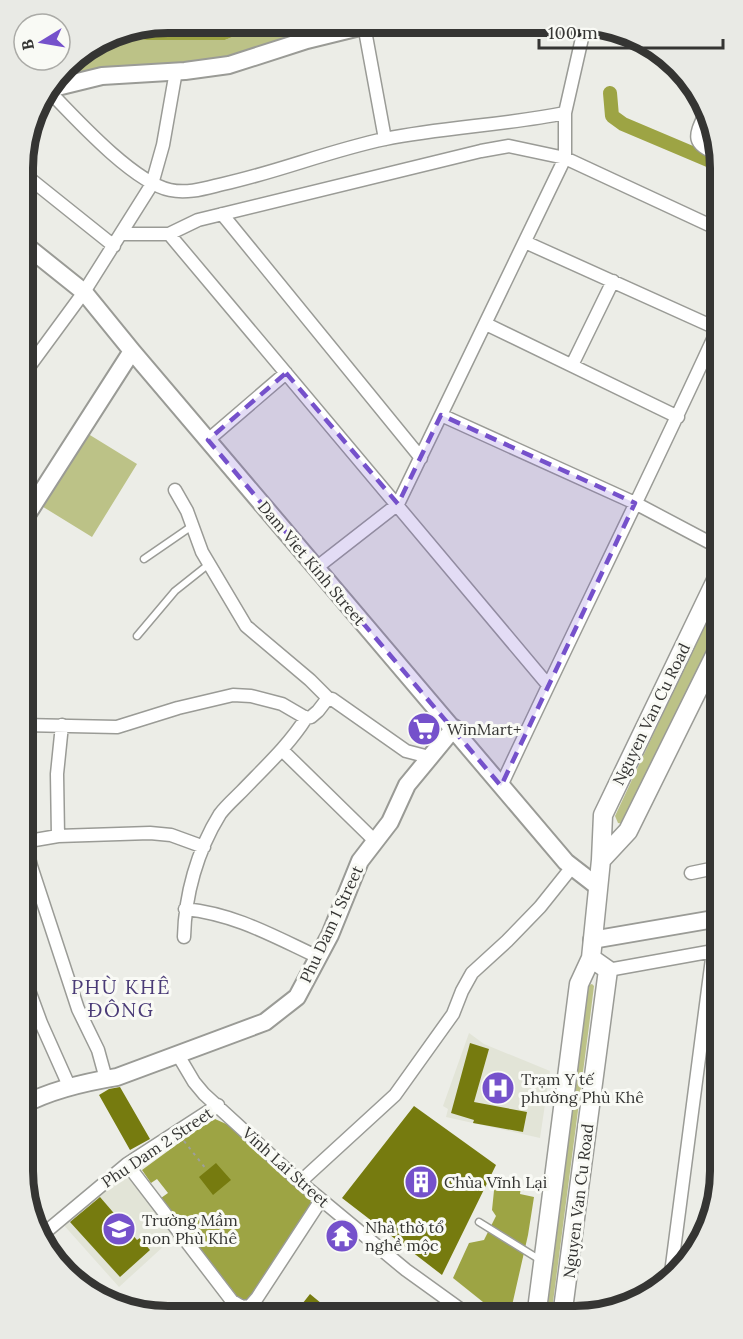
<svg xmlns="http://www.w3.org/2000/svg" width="743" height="1339" viewBox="0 0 743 1339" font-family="Lora,serif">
<rect width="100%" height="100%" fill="#ecede7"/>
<path fill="#e2e4d7" d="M469,1033L484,1044L550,1071L540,1138L446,1117L448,1109L443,1106Z
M126,1168L176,1235L119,1287L61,1222Z"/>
<path fill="#bcc287" d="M267,23L372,24L229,65L49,89L72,59L113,33L225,40Z
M85,432L137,464L92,537L40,505Z
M720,592V629L632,816L624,824L618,823L615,816Z
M592,984L594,986L589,1026L552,1310H547L588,989L589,985Z"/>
<path fill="#9da444" d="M168,23H267L225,40H147L115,33Z
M215,1119L233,1127L310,1199L312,1206L249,1299L240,1300L161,1198L168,1193L157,1179L151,1183L142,1170L194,1132Z
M495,1181L521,1186L520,1194L534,1197L528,1235L511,1310H493L453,1278L469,1243L484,1240L496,1216L492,1210Z"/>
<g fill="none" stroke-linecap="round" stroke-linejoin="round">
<path stroke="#9da444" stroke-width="14" d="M610,93L612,116L623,124L720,165"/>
</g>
<path fill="#767b0f" d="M470,1043L489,1049L474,1102L527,1112L523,1132L473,1123L474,1120L451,1113Z
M120,1087L150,1139L130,1150L99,1095L109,1089Z
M414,1106L496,1165L442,1275L342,1198Z
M216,1163L231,1180L213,1195L199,1177Z
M100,1197L137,1240L140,1238L150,1250L120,1277L70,1222Z
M310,1294L333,1313H295Z"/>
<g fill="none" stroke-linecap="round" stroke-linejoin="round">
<g stroke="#9a9b96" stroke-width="9">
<path id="lane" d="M144,559L192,526
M137,636L175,591L209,564
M479,1222L542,1261"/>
</g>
<g stroke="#9a9b96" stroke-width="15">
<path id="street" d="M364,25L385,139
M48,90C75,118 133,182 170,190C188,194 206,188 223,184C278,172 331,150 385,139C445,127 506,125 565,113V158L398,504L316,568
M706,112C695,136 690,143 718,154
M565,113L585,25
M24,174L114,246
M222,214L421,458
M122,234H169L198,220L481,151L509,146L565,158L720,230
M169,234L548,685
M525,242L718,329
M486,324L678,417
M572,365L613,281
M23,375L84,292L152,184L163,145L176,71
M441,415L635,503L720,548
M208,440L286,373
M175,490L187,511L202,552L246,626L310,680L328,698
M23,725L117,727L178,708L233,695L251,696L282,704L306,718L311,717L318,711L328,698L332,699L406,751L429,757
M282,750L375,841
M501,786C573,631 649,479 720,324
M58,836L57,774L62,725
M23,842L58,836L150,833L171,835L204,847
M25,842L31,866L78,1009L98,1050L106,1079
M691,873L720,867
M185,909C235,914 273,936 318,957
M184,937C185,895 197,851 220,814C226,806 235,798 242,791C265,767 289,745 306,718
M608,970L719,950
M23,974L41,1023L70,1088
M178,1055L194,1082L204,1094L300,1182L406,1270L463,1311
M127,1164L232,1301L242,1307L250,1306L257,1298L321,1200
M300,1182L395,1095L453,1014L462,991L472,973L507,941L540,907L572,867
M42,1235L127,1164L218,1105
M671,1273L713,951"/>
</g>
<g stroke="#9a9b96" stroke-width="20">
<path id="secondary" d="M49,89L102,76L185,71L229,65L307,40L372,24
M24,244L84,292L132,351L566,862L597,886
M23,521L132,351
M592,940L720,918
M23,1105C51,1090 86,1082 117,1077L265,1022L297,997L330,935L360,861L390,822L407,785L454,728"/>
</g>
<g stroke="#9a9b96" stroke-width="21">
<path id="primary" d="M601,860L628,831L720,645
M563,1309L608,970L591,958
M537,1310L579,984L591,958L601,860L603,815L720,572"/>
</g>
<path stroke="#9e9f9b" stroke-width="2" stroke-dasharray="3 4.5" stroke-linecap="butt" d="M184,1141L206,1169"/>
<use href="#lane" stroke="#fff" stroke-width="6"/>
<use href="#street" stroke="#fff" stroke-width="12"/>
<use href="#secondary" stroke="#fff" stroke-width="16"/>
<use href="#primary" stroke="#fff" stroke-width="18"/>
</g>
<path fill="#7551cb" fill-opacity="0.2" stroke="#7551cb" stroke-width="4.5" stroke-dasharray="12 8" stroke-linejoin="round" d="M286,373L398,504L441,415L635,503L501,786L208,440Z"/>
<defs>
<g id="supermarket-disc" transform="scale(1.725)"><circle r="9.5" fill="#7551cb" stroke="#f9faf5"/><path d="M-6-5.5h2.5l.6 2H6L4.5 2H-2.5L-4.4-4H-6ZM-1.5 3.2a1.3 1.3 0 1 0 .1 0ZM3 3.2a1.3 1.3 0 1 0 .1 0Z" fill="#fff"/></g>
<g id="hospital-disc" transform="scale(1.725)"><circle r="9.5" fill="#7551cb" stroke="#f9faf5"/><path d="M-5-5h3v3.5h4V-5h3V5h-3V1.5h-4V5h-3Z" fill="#fff"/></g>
<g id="building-disc" transform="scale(1.725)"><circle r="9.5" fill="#7551cb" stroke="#f9faf5"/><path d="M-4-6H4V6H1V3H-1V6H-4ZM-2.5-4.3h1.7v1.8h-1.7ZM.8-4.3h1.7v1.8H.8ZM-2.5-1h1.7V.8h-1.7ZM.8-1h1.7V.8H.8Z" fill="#fff"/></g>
<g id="school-disc" transform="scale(1.725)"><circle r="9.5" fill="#7551cb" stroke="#f9faf5"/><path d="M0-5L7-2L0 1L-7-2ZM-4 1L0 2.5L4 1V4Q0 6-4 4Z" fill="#fff"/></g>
<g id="temple-disc" transform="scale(1.725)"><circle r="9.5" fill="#7551cb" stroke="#f9faf5"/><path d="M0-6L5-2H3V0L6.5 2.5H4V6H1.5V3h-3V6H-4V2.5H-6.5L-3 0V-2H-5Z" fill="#fff"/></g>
</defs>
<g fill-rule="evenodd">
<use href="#supermarket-disc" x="424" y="729"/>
<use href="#hospital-disc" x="498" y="1088"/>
<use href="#building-disc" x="421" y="1182"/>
<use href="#school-disc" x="119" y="1229"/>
<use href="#temple-disc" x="342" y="1236"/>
</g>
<g text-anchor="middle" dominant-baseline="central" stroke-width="6" stroke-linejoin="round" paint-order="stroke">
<g font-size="16" fill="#353533" stroke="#f9faf5">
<text transform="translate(312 563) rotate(50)">Dam Viet Kinh Street</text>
<text transform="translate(651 714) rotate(-64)">Nguyen Van Cu Road</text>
<text transform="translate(331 924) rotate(-65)">Phu Dam 1 Street</text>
<text transform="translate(157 1147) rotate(-34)">Phu Dam 2 Street</text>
<text transform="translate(286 1167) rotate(42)">Vinh Lai Street</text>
<text transform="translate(578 1201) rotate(-83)">Nguyen Van Cu Road</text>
</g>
<g font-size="16" fill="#353533" stroke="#f9faf5" text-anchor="start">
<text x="447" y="729">WinMart+</text>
<text x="521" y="1079">Trạm Y tế<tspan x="521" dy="18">phường Phù Khê</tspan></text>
<text x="444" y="1182">Chùa Vĩnh Lại</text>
<text x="142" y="1220">Trường Mầm<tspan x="142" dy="18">non Phù Khê</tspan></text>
<text x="365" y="1227">Nhà thờ tổ<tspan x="365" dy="18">nghề mộc</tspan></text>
</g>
<g font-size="20" letter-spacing="1.5" fill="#4a3b77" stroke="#f9faf5">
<text x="121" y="986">PHÙ KHÊ<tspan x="121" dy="23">ĐÔNG</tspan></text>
</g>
</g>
<path d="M0 0H743V1339H0ZM168 33H575A135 135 0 0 1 710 168V1171A135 135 0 0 1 575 1306H168A135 135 0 0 1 33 1171V168A135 135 0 0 1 168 33Z" fill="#e9eae5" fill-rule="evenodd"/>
<path fill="none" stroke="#353533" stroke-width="8" d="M168 33H575A135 135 0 0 1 710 168V1171A135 135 0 0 1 575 1306H168A135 135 0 0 1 33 1171V168A135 135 0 0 1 168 33Z"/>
<g transform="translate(42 42) rotate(259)"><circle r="28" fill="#f9faf5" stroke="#ababa7" stroke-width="1.5"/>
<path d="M0-4.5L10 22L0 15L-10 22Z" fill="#7551cb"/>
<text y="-9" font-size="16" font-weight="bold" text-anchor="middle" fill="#353533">B</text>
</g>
<path d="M539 39v9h184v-9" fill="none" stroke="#353533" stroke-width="3"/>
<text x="548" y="39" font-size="18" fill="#353533" stroke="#f9faf5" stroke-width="4.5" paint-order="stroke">100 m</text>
</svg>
